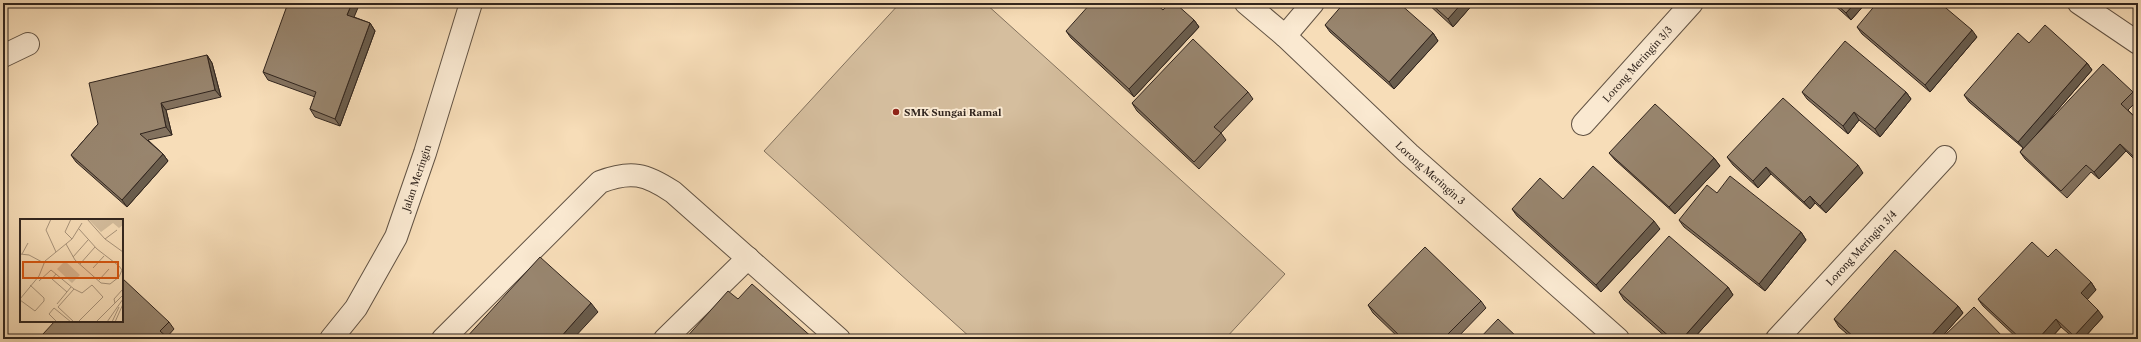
<svg xmlns="http://www.w3.org/2000/svg" width="2141" height="342" viewBox="0 0 2141 342" font-family="'Libre Caslon Text',serif">
<rect width="100%" height="100%" fill="#f7ddb8"/>
<filter id="stains"><feTurbulence type="fractalNoise" baseFrequency=".005" numOctaves="4"/><feColorMatrix values="0 0 0 0 .2 0 0 0 0 .09 0 0 0 0 .02 0 0 0 .5 -.17"/></filter>
<radialGradient id="worn" r=".72"><stop offset=".6" stop-color="#630" stop-opacity="0"/><stop offset="1" stop-color="#630" stop-opacity=".3"/></radialGradient>
<path fill="#d5be9e" stroke="#83725e" d="M900,3H985L1285,274L1225,339H972L764,151Z"/>
<g fill="none" stroke-linecap="round" stroke-linejoin="round">
<g stroke="#625344" stroke-width="24">
<g id="minor">
<path id="s1" d="M1246,3L1285,36L1409,154L1618,339"/>
<path d="M2079,3L2138,43"/>
<path d="M1285,36L1313,3"/>
<path d="M3,56L28,44"/>
<path id="s2" d="M1583,124L1692,3"/>
<path id="s3" d="M331,339L356,308L396,237L425,153L471,3"/>
<path d="M443,339L600,182C631,170 646,174 673,192L839,339"/>
<path d="M665,339L748,258"/>
<path id="s4" d="M1777,339L1945,157"/>
</g>
</g>
<use href="#minor" stroke="#fae9d1" stroke-width="22"/>
</g>
<path fill="#83725f" stroke="#31251e" d="M1427,3H1474L1453,27Z
M1832,3H1866L1851,20Z
M1163,10L1194,20L1199,27L1134,97L1071,38L1066,31Z
M354,17L370,23L375,31L340,126L315,117L310,109L315,97L268,80L263,72Z
M1325,25L1433,33L1438,41L1394,89L1330,32Z
M1857,27L1977,37L1930,92L1862,34Z
M2029,43L2087,63L2092,70L2038,133L2133,92L2138,99V100L2128,110L2138,120V163L2126,151L2099,179L2091,172L2067,198L2025,159L2020,152L2023,148L1969,102L1964,95Z
M207,55L212,63L221,97L166,110L172,135L148,140L163,154L168,161L127,207L76,162L71,155L98,124Z
M1248,92L1253,99L1221,133L1226,140L1199,169L1137,111L1132,103Z
M1802,92H1906L1911,99L1880,137L1859,120L1848,134L1807,99Z
M1609,153L1714,158L1720,166L1675,214L1615,160Z
M1727,157L1863,173L1826,213L1815,203L1810,209L1771,174L1758,188L1733,165Z
M1717,193L1801,232L1806,240L1765,291L1684,227L1679,220Z
M1563,199L1660,229L1601,292L1517,216L1512,209Z
M2048,257L2091,282L2096,290L2087,299L2103,317L2083,339H2075L2061,327L2050,339H2018L1983,306L1978,299Z
M1728,287L1733,295L1693,339H1668L1624,300L1619,292Z
M1481,301L1486,308L1456,339H1400L1373,313L1368,305Z
M1958,306L1963,313L1940,339H1853L1839,327L1834,319Z
M169,322L174,329L167,337L169,339H47L43,334Z"/>
<path fill="#6a5d4d" stroke="#31251e" d="M352,3H360L352,22L347,15Z
M1462,3H1474L1453,27L1448,19Z
M1855,3H1866L1851,20L1846,13Z
M1194,20L1199,27L1134,97L1129,89Z
M370,23L375,31L340,126L335,119Z
M1972,30L1977,37L1930,92L1925,85Z
M1433,33L1438,41L1394,89L1389,82Z
M207,55L212,63L221,97L215,90Z
M2087,63L2092,70L2024,149L2018,142Z
M1906,92L1911,99L1880,137L1875,129Z
M161,103L166,110L172,135L166,127Z
M1854,112L1859,120L1848,134L1843,126Z
M2120,144L2126,151L2099,179L2094,172Z
M163,154L168,161L127,207L122,200Z
M1714,158L1720,166L1675,214L1669,207Z
M1858,165L1863,173L1826,213L1820,206Z
M1766,167L1771,174L1758,188L1753,181Z
M1810,196L1815,203L1810,209L1804,202Z
M1654,221L1660,229L1601,292L1596,285Z
M1801,232L1806,240L1765,291L1759,284Z
M2091,282L2096,290L2086,301L2081,293Z
M1728,287L1733,295L1693,339H1682Z
M591,303L598,312L573,339H559Z
M1958,306L1963,313L1940,339H1928Z
M2098,310L2103,317L2083,339H2076L2074,336Z
M2056,319L2061,327L2050,339H2038Z"/>
<path fill="#98856e" stroke="#31251e" d="M288,3H315L320,5L321,3H352L347,15L370,23L335,119L310,109L316,92L263,72Z
M1091,3H1155L1163,10L1170,3H1175L1194,20L1129,89L1066,31Z
M1344,3H1399L1433,33L1389,82L1325,25Z
M1430,3H1462L1448,19Z
M1835,3H1855L1846,13Z
M1877,3H1940L1972,30L1925,85L1857,27Z
M2045,25L2087,63L2018,142L1964,95L2018,33L2029,43Z
M1193,39L1248,92L1214,127L1221,133L1194,162L1132,103Z
M1845,41L1906,92L1875,129L1854,112L1843,126L1802,92Z
M207,55L215,90L161,103L166,127L140,134L163,154L122,200L71,155L98,124L89,83Z
M2103,64L2133,92L2121,104L2138,120V153L2134,157L2120,144L2094,172L2086,165L2061,191L2020,152Z
M1783,98L1858,165L1820,206L1810,196L1804,202L1766,167L1753,181L1727,157Z
M1655,104L1714,158L1669,207L1609,153Z
M1593,166L1654,221L1596,285L1512,209L1540,178L1563,199Z
M1730,176L1801,232L1759,284L1679,220L1707,185L1717,193Z
M1669,236L1728,287L1682,339H1672L1619,292Z
M2032,242L2048,257L2056,249L2091,282L2081,293L2098,310L2074,336L2056,319L2038,339H2021L1978,299Z
M1425,247L1481,301L1443,339H1403L1368,305Z
M1895,250L1958,306L1928,339H1856L1834,319Z
M540,257L591,303L559,339H465Z
M122,278L169,322L160,331L169,339H49L43,334L55,321H122Z
M752,284L814,339H685L728,291L738,299Z
M1974,307L2005,339H1941Z
M1498,319L1519,339H1479Z"/>
<circle fill="#8f2418" stroke="#fae9d1" stroke-width="1.5" cx="896" cy="112" r="4"/>
<g text-anchor="middle" dominant-baseline="central" stroke-width="4" stroke-linejoin="round" paint-order="stroke">
<g font-size="10" fill="#31251e" stroke="#fae9d1">
<text stroke="none"><textPath href="#s2" startOffset="81">Lorong Meringin 3/3</textPath></text>
<text stroke="none"><textPath href="#s1" startOffset="251">Lorong Meringin 3</textPath></text>
<text stroke="none"><textPath href="#s3" startOffset="184">Jalan Meringin</textPath></text>
<text stroke="none"><textPath href="#s4" startOffset="124">Lorong Meringin 3/4</textPath></text>
</g>
<g font-size="10" font-weight="bold" fill="#31251e" stroke="#fae9d1" text-anchor="start">
<text x="904" y="112">SMK Sungai Ramal</text>
</g>
</g>
<g transform="translate(20 219)">
<rect width="103" height="103" fill="#f7ddb8"/>
<path d="M68,0H103V6L99,9L93,4L81,13ZM45,42L60,56L52,64L37,50Z" fill="#d5be9e"/>
<path fill="none" stroke="#a8937a" stroke-width="1" d="M31,0L26,11L36,33M51,0L45,13L52,20M67,0L85,20L103,33M85,20L97,11M46,25L55,41L81,64L90,65L99,58L102,51L99,47L77,30L59,10M0,35L9,36L24,44M2,35L8,24M53,38L68,21M60,45L75,28M73,49L84,37M36,55L32,60L47,73M79,61L89,50M19,62L31,51L54,70M0,80L19,57L25,42L52,20L62,4M0,81L15,92L24,82V79L10,66M95,84L94,80L103,70M37,85L51,68M37,103L29,95L34,89L51,103M54,103L38,88L54,70L62,74L72,66L83,78L58,103M76,103L103,76M87,103L103,80M92,103L99,88M95,103L103,85"/>
<path fill="#d6540e" fill-opacity="0.15" stroke="#d6540e" stroke-width="2" d="M3,43H98V59H3Z"/>
<rect width="103" height="103" fill="none" stroke="#31251e" stroke-width="2"/>
</g>
<rect width="2141" height="342" fill="none" stroke="#f7ddb8" stroke-width="16"/>
<rect x="4" y="4" width="2133" height="334" fill="none" stroke="#31251e" stroke-width="2"/>
<rect x="8" y="8" width="2125" height="326" fill="none" stroke="#31251e"/>
<rect width="100%" height="100%" filter="url(#stains)"/>
<rect width="100%" height="100%" fill="url(#worn)"/>
</svg>
